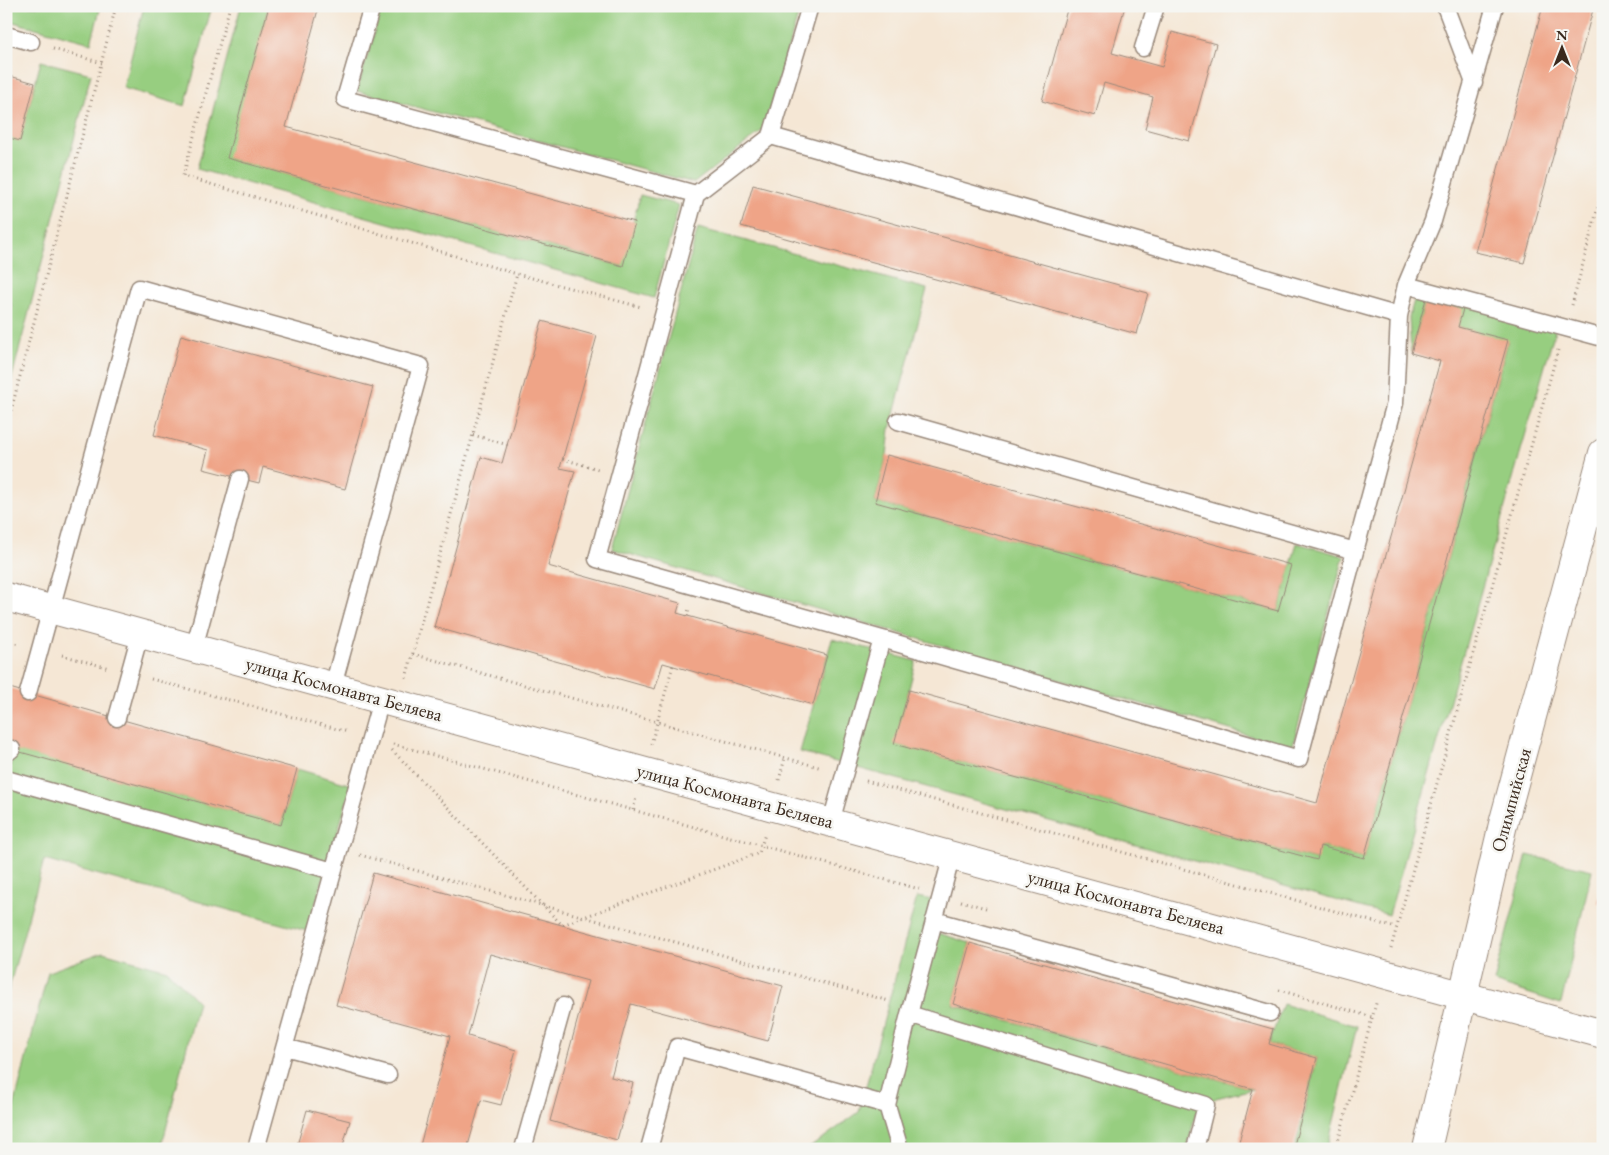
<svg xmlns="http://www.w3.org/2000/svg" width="1609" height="1155" viewBox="0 0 1609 1155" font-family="'EB Garamond',serif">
<rect width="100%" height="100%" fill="#f6f6f2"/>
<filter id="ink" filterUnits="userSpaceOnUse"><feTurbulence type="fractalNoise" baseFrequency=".02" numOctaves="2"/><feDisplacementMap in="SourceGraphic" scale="10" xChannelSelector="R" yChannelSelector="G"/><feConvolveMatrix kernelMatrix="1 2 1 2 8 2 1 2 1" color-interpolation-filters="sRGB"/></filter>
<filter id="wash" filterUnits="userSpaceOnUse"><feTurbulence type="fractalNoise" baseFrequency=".0096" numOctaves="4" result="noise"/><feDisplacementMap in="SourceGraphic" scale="20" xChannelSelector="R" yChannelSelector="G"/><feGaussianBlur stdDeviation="1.12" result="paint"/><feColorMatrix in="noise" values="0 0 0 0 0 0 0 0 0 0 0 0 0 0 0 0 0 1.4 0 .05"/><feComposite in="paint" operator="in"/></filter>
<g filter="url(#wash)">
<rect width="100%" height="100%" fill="#f5e7d5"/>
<path fill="#97ce80" stroke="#697c4f" d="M6,6H101L91,43L6,20Z
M144,6H212L185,106L123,88Z
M241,6H269L228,158L622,266L640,195L679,205L654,298L197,169Z
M382,6H801L763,130L694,183L357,91Z
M41,61L91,74L6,400V326L12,306L6,295V137L20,140Z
M698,228L927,289L890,429L887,455L875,502L1278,611L1297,543L1344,556L1292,748L612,549Z
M1417,291L1556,327L1389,915L800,752L832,639L916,661L895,744L1316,860L1320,846L1364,858L1508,341L1458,327L1426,299L1411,353L1409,317Z
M12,749L281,825L297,769L352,785L307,931L44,860L6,999V754Z
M1527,855L1592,870L1561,1004L1494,982Z
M917,897L932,900L938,933L970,943L953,1005L1253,1089L1216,1098L1196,1112L1187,1149H808L859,1112Z
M103,952L167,970L198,1002L161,1149H6V1138L48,972Z
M1283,1004L1357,1026L1327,1149H1295L1317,1058L1269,1044Z"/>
<g id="blocks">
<path fill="#efa487" d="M269,6H319L286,127L635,222L623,266L227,158Z
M1068,6H1125L1112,53L1162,67L1172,32L1216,44L1189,141L1145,129L1153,97L1104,83L1095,116L1042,101Z
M1543,6H1594L1524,263L1475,252Z
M6,75L35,83L20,141L6,137Z
M753,185L1148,293L1137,334L741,226Z
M1426,299L1463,309L1458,327L1508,340L1364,858L1320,846L1317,860L894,744L909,690L1317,803L1440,361L1411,353Z
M542,321L597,336L560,468L575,471L548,566L680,603L677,613L827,655L813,705L663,663L655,689L434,627L481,457L502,463Z
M181,335L373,387L345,489L263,467L259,483L203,469L208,450L154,435Z
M887,455L1291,565L1278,611L875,502Z
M6,687L297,769L281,825L6,748Z
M373,873L783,986L768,1041L631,1004L611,1077L633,1083L617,1140L550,1121L588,981L490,954L468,1036L516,1050L501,1105L481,1100L467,1149H419L450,1036L336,1005Z
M1602,887H1603V904L1598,903Z
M970,943L1273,1029L1269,1044L1317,1058L1293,1149H1237L1253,1089L953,1004Z
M307,1110L350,1121L342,1149H296Z"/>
</g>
</g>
<g filter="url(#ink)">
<use href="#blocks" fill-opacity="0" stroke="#98887a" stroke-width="1"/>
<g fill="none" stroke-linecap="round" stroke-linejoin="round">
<g stroke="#98887a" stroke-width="19">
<path id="service" d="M372,6L345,99L696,194L771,136
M810,6L771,136L1399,316
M1445,6L1474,83
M6,35L31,42
M1143,48L1156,6
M696,194L597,559L882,639L831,822
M1406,285L1603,338
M898,421L1355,551
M882,639L1299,759L1395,403L1399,316L1406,285L1433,221L1495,6
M194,648L240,479
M28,693L139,288L421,366L333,686
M117,718L140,634
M6,754L12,749
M6,779L333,871
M952,855L909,1014L1206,1105L1195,1149
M934,920L1270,1013
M285,1047L388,1075
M256,1149L381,700
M523,1149L563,1006
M649,1149L677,1047L887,1105
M900,1149L887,1105L909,1014"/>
</g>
<g stroke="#98887a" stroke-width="30">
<path id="minor" d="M6,597L1603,1034"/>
</g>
<g stroke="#98887a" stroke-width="30">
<path id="secondary" d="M1427,1149L1503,824L1603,453"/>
</g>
<path stroke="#98887a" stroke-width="3" stroke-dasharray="1 4" stroke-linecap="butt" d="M230,6L183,176L517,274L641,307
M53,49L102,63
M1572,305L1603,188
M6,430L116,6
M473,435L508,445
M563,459L598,469
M687,616L689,609
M6,641L20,644
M413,654L822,768
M62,655L109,668
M406,678L517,274
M151,679L348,732
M393,744L919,889
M651,744L673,665
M392,750L562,925L759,853L765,834
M779,780L785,758
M866,781L1396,928
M633,810L636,798
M360,855L889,1001
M961,901L989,909
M1391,948L1558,350
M1279,990L1372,1017
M1336,1149L1377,1000"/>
<use href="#service" stroke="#fff" stroke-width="16"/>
<use href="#minor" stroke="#fff" stroke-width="28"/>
<use href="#secondary" stroke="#fff" stroke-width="28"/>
</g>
</g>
<g text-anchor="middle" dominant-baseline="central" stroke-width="5" stroke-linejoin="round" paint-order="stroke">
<g font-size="19" fill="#3b2a1e" stroke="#f6f6f2">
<text transform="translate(344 689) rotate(15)">улица Космонавта Беляева</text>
<text transform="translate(735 796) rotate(15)">улица Космонавта Беляева</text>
<text transform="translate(1511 800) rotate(-75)">Олимпийская</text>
<text transform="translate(1126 902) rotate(15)">улица Космонавта Беляева</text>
</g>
</g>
<rect width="1609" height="1155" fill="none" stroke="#f6f6f2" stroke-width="25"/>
<g transform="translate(1562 48)" stroke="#f6f6f2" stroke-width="4" paint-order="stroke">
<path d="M0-4L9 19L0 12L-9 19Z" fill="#3b2a1e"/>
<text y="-8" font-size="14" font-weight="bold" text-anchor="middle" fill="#3b2a1e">N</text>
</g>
</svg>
